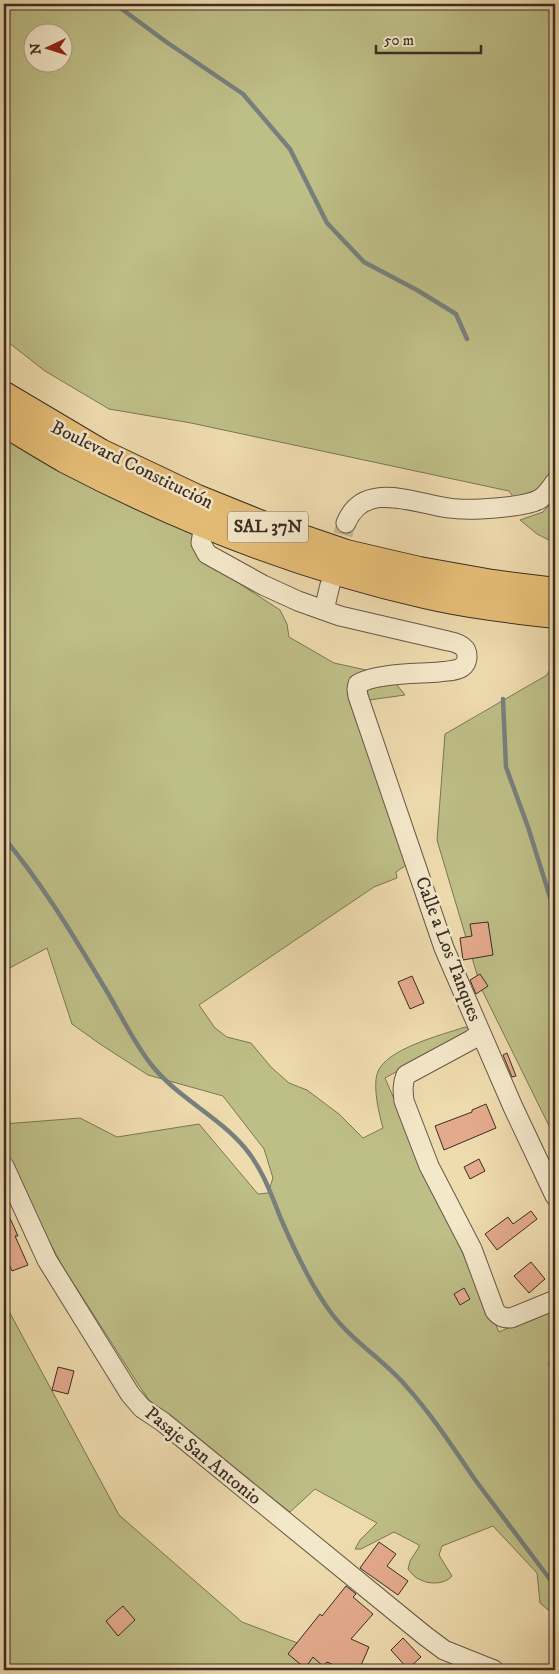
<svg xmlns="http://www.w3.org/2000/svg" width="559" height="1674" viewBox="0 0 559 1674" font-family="'IM FELL DW Pica',serif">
<rect width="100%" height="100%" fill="#eedbae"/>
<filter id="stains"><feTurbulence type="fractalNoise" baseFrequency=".004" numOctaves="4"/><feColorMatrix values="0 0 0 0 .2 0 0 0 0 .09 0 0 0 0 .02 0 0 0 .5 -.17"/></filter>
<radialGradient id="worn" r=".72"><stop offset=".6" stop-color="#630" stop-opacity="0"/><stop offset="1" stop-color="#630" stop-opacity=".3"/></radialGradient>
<path fill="#bebe87" stroke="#7c7656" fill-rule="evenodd" d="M4,4H555V470L545,488L513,497L509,491L191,423L109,409L45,371L4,339ZM32,32H62V62H32Z
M4,433L110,492L208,542L211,565L280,610L287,624L289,637L334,663L389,675L405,695L355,702L409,863L396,872L397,878L374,887L199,1005L215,1028L227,1037L251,1043L271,1067L289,1083L307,1090L339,1114L363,1138L383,1128C379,1114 373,1088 377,1074C384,1049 442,1035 465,1027L472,1030L385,1078L428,1177L499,1332L555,1308V1355L548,1363L555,1377V1612L553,1614L540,1603L537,1573L493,1526L442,1546L439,1555L452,1576C446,1584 430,1585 421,1580C415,1578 412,1574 408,1569L410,1561L419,1547V1545L394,1532L361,1549H355L360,1540L377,1523L315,1489L290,1512L149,1400L140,1387L63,1267L4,1158V1124L80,1118L117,1137L199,1124L258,1194L268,1193L273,1178L264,1149L223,1096L148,1075L100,1044L72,1024L47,948L4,971Z
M555,497V543L537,534L520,520L543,512Z
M555,659V1138L481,988L437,840L445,734L547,675Z
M4,1302L119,1515L242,1622L369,1670H4Z"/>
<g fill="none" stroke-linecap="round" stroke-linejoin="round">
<path stroke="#77807d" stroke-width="4.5" d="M115,4L165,41L243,94L290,149L327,223L364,262L417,290L456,314L467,339
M503,699L506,767L528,827L555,913
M4,838C44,886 74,937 106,990C121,1015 133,1041 150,1063C176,1097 217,1115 245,1148C262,1168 271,1194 281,1219C294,1249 312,1288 332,1314C353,1342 384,1360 406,1386C432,1415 454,1449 476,1481C502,1516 529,1551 555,1586"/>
</g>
<path fill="#e4aa8d" stroke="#3a2d25" d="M488,922L493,955L463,960L460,938L472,936L470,924Z
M480,974L488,986L476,994L470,980Z
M412,976L424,1003L410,1009L398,982Z
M507,1053L516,1076L512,1077L503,1055Z
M486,1104L496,1128L444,1150L435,1126L472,1112V1110Z
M479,1159L485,1171L470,1179L464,1167Z
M4,1205L18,1236H15L28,1265L12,1271L4,1254Z
M531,1211L537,1219L497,1250L485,1234L508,1217L513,1224Z
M531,1262L545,1279L529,1293L514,1276Z
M464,1288L470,1299L460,1305L454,1294Z
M58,1367L74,1371L68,1394L52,1390Z
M379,1542L396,1554L387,1566L408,1581L398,1595L360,1568Z
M346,1586L356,1594L353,1597L373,1614L351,1639L369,1647L359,1670H345L327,1662L323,1666L313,1657L305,1668L288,1654L320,1614L322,1616Z
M123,1606L135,1620L118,1636L106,1621Z
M403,1638L421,1657L408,1669L391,1650Z"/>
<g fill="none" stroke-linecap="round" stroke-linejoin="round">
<path stroke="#cab893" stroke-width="19" stroke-dasharray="19 9" stroke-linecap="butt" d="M336,562L346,523"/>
<g stroke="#675847" stroke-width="21">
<path id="minor" d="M346,523C364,479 415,504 449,508C467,511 525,508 540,499C546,495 551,488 555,482
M204,524L201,543L207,554L263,585L298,601L340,616L448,641C454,642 461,644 465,649C468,654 468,663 462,667C457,671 446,671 439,672C418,674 375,673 358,684L357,689L358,696L444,948L513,1107L555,1196
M324,610L330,585
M481,1033L471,1040L406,1075C402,1084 403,1092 404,1101L429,1166L472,1249L495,1311C500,1317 503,1318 511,1318L555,1300
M4,1166L47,1260L130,1394L142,1408L163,1422L424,1635L444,1650L494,1670"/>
</g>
<g stroke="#3a2d25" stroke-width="30">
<path id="highway" d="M4,396L100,453L197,499L264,526L346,554L419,571L492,584L555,592
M4,422C24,434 45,447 66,459C179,518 300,566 425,594C468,604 512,609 555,614"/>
</g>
<use href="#minor" stroke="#f4e8ca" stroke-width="19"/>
<use href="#highway" stroke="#e7be77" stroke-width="28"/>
</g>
<g text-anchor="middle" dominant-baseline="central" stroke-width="5" stroke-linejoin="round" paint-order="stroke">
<rect fill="#f4e8ca" stroke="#726556" stroke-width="1" x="228" y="511.5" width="80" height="31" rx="4"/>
<g font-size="18" font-weight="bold" fill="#3a2d25">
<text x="268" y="527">SAL 37N</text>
</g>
<g font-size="19" fill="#3a2d25" stroke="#f4e8ca">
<text transform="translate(132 465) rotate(26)">Boulevard Constitución</text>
<text transform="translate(448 949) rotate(69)">Calle a Los Tanques</text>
<text transform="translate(203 1456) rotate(39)">Pasaje San Antonio</text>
</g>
</g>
<rect width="559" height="1674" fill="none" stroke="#eedbae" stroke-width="20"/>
<rect x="5" y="5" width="549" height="1664" fill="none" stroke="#3a2d25" stroke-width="2.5"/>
<rect x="10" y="10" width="539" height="1654" fill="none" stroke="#3a2d25"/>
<g transform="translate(48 48) rotate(266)"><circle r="24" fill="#f4e8ca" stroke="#aa9d88"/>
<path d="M0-4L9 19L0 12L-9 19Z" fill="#8f2418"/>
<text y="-8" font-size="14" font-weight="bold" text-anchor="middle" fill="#3a2d25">N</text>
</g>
<path d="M376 45v8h105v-8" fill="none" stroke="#3a2d25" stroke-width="2.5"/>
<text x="384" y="45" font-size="15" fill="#3a2d25" stroke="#f4e8ca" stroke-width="4" paint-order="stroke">50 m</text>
<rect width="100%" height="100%" filter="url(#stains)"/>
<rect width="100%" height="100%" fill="url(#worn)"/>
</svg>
